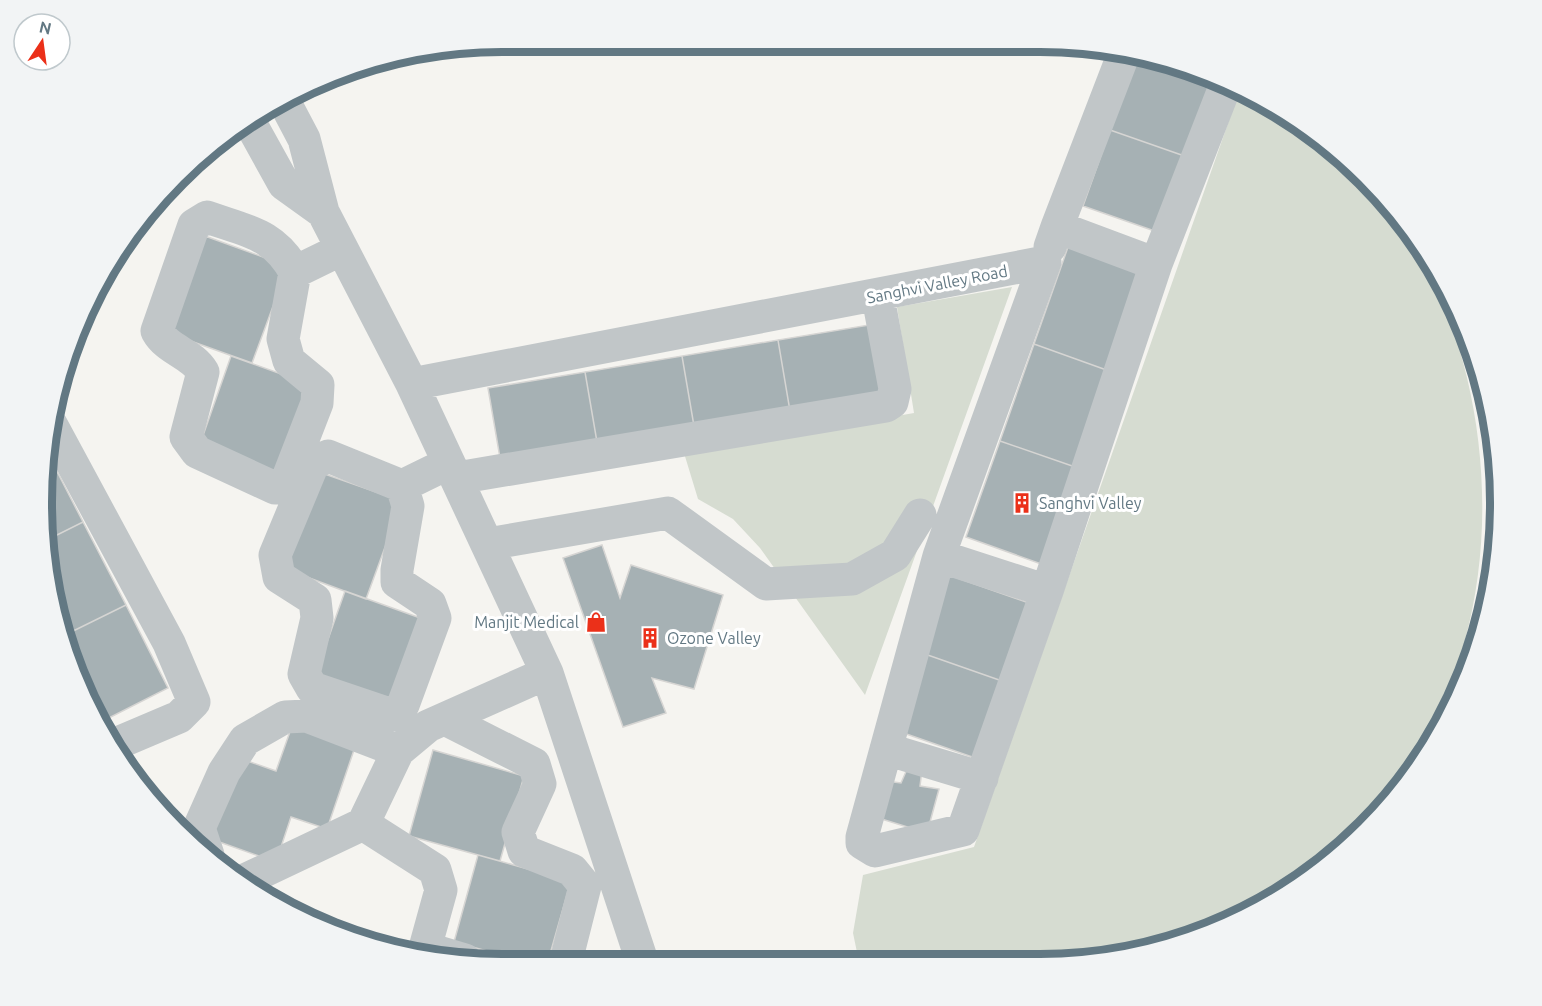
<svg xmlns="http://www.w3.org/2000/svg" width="1542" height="1006" viewBox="0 0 1542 1006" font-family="Ubuntu,sans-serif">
<rect width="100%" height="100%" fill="#f5f4f0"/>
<path fill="#d6dcd1" d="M1239,92C1273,113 1311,131 1342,156C1360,170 1391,204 1405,223C1542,456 1502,784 1244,916C1125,976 987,963 859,962L853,933L863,875L974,847Z
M1012,287L865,695L760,548L733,519L698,499L684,453L914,413L897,307Z"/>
<path fill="#a6b1b4" stroke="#d6d5d3" stroke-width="1.5" d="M1136,56L1219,84L1193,159L1110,130Z
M1110,130L1193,159L1166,235L1083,206Z
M205,236L288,266L252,363L171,334Z
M1068,247L1146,275L1112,372L1034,344Z
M875,324L887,395L790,411L778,340Z
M778,340L790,411L694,426L682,356Z
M1034,344L1112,372L1078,468L1000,441Z
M231,356L309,384L277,472L200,444Z
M682,356L694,426L597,442L585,372Z
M585,372L597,442L500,458L488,388Z
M1000,441L1078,468L1044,565L966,537Z
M47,452L83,522L49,539L43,473Z
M319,472L402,501L366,599L285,569Z
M83,522L126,605L63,636L58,622L49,539Z
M602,545L620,598L631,565L723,595L694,689L652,678L666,713L623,727L563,558Z
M949,575L1029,603L1002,681L922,653Z
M345,591L423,619L391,707L314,679Z
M126,605L168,688L99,723L63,636Z
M922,653L1002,681L975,758L895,730Z
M292,726L355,747L327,829L291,817L276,862L211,839L239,758L276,771Z
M433,750L524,776L500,861L409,836Z
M908,767L922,770L920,786L939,789L927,833L875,817L886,781L901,783Z
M478,855L571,881L548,961L520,960L454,942Z"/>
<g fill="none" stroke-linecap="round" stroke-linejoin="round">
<path stroke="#c1c6c8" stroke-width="33" d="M248,119L284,184L323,212L304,139L284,101
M323,212L412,384L547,673L642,961
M1057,227L1124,53
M1050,247L1057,227L1156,264
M295,272C274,233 246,231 207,217L194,225L157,331C168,351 192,353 203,372L186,437L197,452L275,488L286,483L317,403L318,385L289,361L283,339L295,272L340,250
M412,384L1045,262L939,556L1047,591
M52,426L169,643L194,702L179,717L113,745
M457,478L886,406L892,402L895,389L878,297
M402,486L328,456L313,464L275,555L279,577L315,600L317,618L304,674L312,688L392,715L403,705L435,618L430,604L397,582V570L408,506L402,486L449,463
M488,544L668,513L766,584L852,579L895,555L920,515
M939,556L862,837V843L875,851L963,830L1047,591L1156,264L1226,84
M445,719L534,764L540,784L518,832L524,851L572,870L585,886L566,961
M886,749L982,778
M363,824L435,870L441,890L425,948L465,960
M208,855L199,828L224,772L245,740L285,717L307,716L398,751
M247,879L363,824L398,751L428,726L547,673"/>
</g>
<defs>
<g id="building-bare" transform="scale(1.62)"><path d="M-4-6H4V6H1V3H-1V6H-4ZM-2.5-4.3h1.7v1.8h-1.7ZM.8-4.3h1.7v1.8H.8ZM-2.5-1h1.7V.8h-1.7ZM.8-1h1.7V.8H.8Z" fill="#eb3019" stroke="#fff" stroke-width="2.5" paint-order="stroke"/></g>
<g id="shop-bare" transform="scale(1.62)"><path d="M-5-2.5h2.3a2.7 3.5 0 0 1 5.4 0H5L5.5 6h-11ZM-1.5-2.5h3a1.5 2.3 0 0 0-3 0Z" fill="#eb3019" stroke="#fff" stroke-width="2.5" paint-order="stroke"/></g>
</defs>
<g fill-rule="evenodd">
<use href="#building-bare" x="1022" y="503"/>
<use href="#shop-bare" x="596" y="622"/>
<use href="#building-bare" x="650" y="638"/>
</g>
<g text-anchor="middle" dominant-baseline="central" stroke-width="6" stroke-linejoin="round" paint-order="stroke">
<g font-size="16" fill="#627883" stroke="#fff">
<text transform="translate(937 284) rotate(-11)">Sanghvi Valley Road</text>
</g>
<g font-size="16" fill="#627883" stroke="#fff" text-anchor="start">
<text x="1039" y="503">Sanghvi Valley</text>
<text x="579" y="622" text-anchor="end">Manjit Medical</text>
<text x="667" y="638">Ozone Valley</text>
</g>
</g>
<path d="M0 0H1542V1006H0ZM502 52H1040A450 450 0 0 1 1490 502V504A450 450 0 0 1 1040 954H502A450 450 0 0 1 52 504V502A450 450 0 0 1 502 52Z" fill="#f2f4f5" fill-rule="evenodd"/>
<path fill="none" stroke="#627883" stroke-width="8" d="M502 52H1040A450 450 0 0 1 1490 502V504A450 450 0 0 1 1040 954H502A450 450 0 0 1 52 504V502A450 450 0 0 1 502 52Z"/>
<g transform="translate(42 42) rotate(13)"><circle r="28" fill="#ffffff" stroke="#c0c9cd" stroke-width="1.5"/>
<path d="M0-4.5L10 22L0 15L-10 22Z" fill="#eb3019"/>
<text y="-9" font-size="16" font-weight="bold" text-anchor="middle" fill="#627883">N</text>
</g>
</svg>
